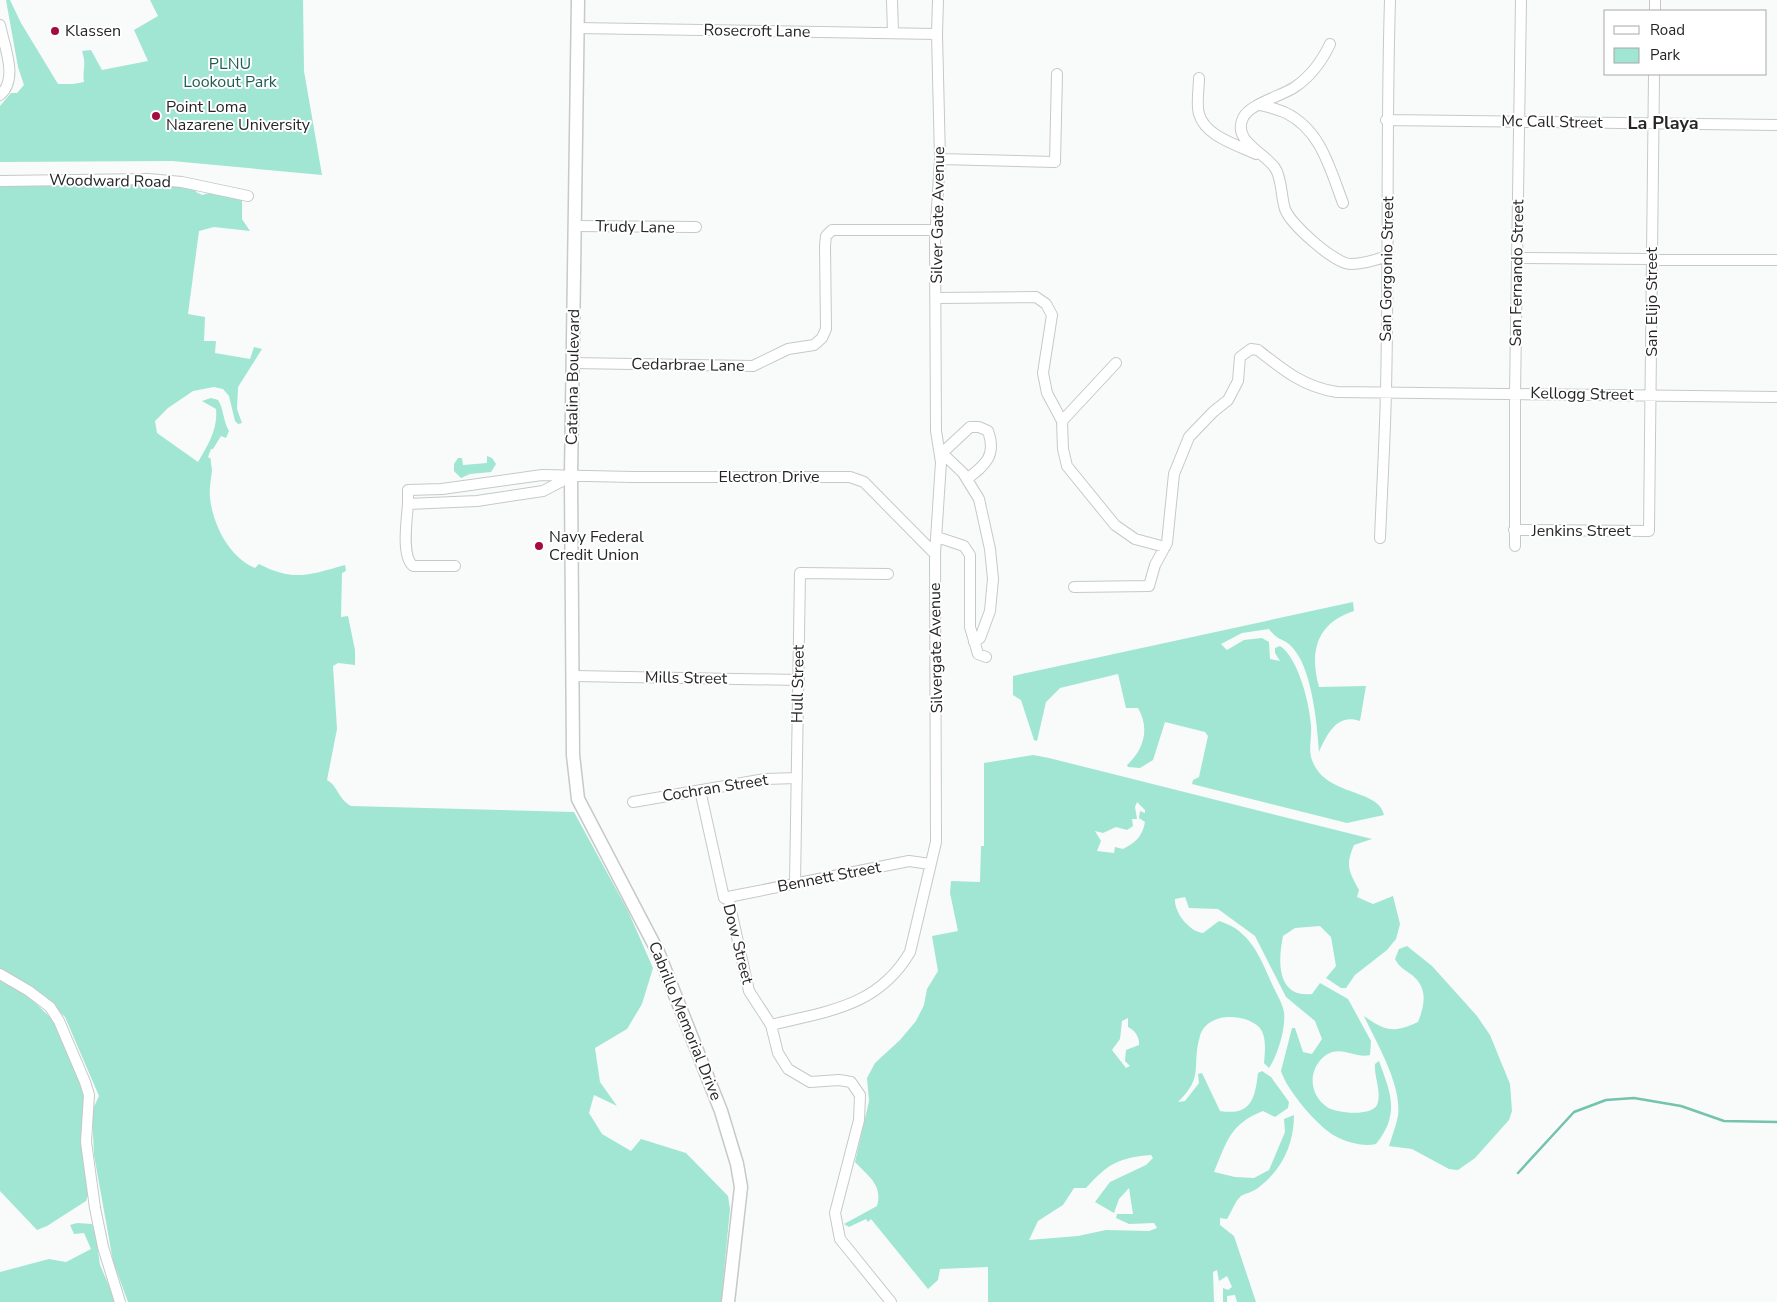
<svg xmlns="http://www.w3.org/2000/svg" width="1777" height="1302" viewBox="0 0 1777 1302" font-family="'Nunito Sans',sans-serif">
<rect width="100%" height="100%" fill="#f8fbfa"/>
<path fill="#a0e6d2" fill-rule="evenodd" d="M6,0H10L21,23L58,84H73L84,82C82,68 87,67 82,51L91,50L102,70L148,61L134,30L158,16L150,0H303L304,71L322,175L172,161L0,162V106L11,93H17L24,85L18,67Z
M164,182L195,187L196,192L202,195L213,192L242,199V219L250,231L214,227L199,231L188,314L205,317L204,341H216L215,353L250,359L254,347L262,349L238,387L237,409L242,423L238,424L235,421L229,396L223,389L214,387L193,391L168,408L155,421L157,433L198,462C208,445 218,429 216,409L202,401L211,398L218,400C224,409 223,421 229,431L226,438L221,436L213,449H211L208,457L211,459C210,463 212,466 212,470C211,480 209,488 210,498C213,525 229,557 255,568L259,564C294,582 309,575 345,565L346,571L342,573L341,617L348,616L355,650V665L338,663L333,666L337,729L327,780C338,786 338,799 351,806L574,812L628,911L653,968L642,1004L627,1029L595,1048L600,1082L617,1106L594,1095L589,1113L602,1134L631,1151L641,1139L686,1153L728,1196L730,1209L721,1302H128L113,1261L94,1155L92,1111L99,1096L65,1017L42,995L0,968V184Z
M487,456L492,458L496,464L491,472L470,474L461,478L454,471V464L458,458H462L463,465L487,463Z
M1353,602L1354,611C1317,623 1309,651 1319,687L1366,686L1360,721C1337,713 1327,734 1319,752C1317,723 1312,665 1290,645C1282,638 1278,641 1269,629L1242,633L1221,644L1227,650L1244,640L1262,638L1269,642L1270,659L1280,661L1275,653V648L1280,646C1298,657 1310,705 1311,726C1312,737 1308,749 1312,760C1325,797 1379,788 1384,815L1347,823L1192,784L1193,780L1199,777L1208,736L1205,732L1165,722L1153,760L1140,768L1128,767L1127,765C1144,750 1150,728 1138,708H1126L1118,674L1060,688L1046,702L1037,741L1034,740L1021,700L1013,695V676Z
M1033,755L1049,758L1372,839L1354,845C1345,866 1349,871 1359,890L1357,897L1373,904L1393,896L1400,924L1396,939L1387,950L1355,975L1346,988H1341L1326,978L1336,966L1331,937L1320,926L1295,928L1283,936C1278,960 1276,998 1312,994L1320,983L1348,999L1371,1041L1370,1055C1355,1059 1342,1045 1326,1055C1308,1068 1308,1094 1327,1107C1335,1113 1371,1117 1377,1105C1382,1092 1374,1078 1375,1064L1379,1061C1391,1094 1400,1114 1376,1144C1363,1147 1346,1142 1335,1136C1318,1127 1286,1089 1281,1071L1292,1028H1295L1303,1052L1312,1054L1322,1039L1315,1021L1286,997L1255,936L1218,909L1189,908L1185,897L1175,899C1174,913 1190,932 1203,933L1219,921C1250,930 1260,957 1272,984C1276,993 1282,1002 1284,1012C1286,1028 1278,1055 1269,1068L1264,1063C1265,1053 1267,1035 1259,1027C1244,1013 1207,1012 1200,1036C1191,1066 1205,1076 1178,1102L1185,1101L1199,1083L1198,1074L1202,1073L1220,1111C1251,1116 1255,1099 1258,1073L1262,1071L1271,1077L1289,1102L1288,1108L1275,1117L1263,1111C1230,1124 1227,1141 1214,1172L1235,1177L1254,1178L1269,1170L1285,1132L1284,1119L1294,1115C1294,1144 1282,1170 1258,1188C1253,1192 1246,1193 1241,1196C1235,1201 1231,1213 1227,1219L1220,1218V1225L1234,1236L1256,1302H1237L1235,1295L1227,1296V1302H1223V1288L1228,1290L1232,1287L1227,1276L1219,1281L1217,1270L1213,1272L1214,1302H988V1267L940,1269L938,1280L928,1289L871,1219L868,1222L866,1219L849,1227L844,1224L877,1206C883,1185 869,1177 855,1162L869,1101L867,1078L875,1063L900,1040L916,1021L924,1005L927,989L938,971L932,936L958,931L950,893L951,881L980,882L981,846H984V763ZM1137,802L1145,810V813L1140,811L1139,818L1145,822C1142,837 1136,842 1123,849L1115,847L1114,853L1097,851L1101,841L1095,831L1103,833L1116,827L1127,830L1133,826L1132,819H1137L1135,807ZM1128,1018V1027C1135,1030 1140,1038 1139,1045L1126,1050L1125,1061L1130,1066L1126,1068L1112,1050L1120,1039L1122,1021ZM1151,1155L1153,1158L1146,1165L1110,1182L1095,1202L1114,1213L1119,1199L1129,1188L1133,1214H1117L1116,1218L1129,1224L1154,1223L1157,1228L1149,1231L1106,1230L1078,1236L1029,1240L1038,1221L1063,1205L1074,1188H1086C1108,1164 1117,1158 1151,1155Z
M1407,946L1432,966L1477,1016L1490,1035L1510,1084L1512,1111L1509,1120L1475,1158L1458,1170L1449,1169L1412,1149L1389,1146C1392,1136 1396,1126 1398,1116C1402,1085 1377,1044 1364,1016C1387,1032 1393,1033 1418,1022C1425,1004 1428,988 1412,975C1405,970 1399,967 1395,959L1399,949Z
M0,979L29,997L52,1019L64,1039L85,1091L90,1188L86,1201L47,1226L37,1230L0,1191Z
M77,1223L92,1224L96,1236L100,1265L116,1302H0V1272L49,1259L66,1262L91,1249L84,1233L74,1234L70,1225Z"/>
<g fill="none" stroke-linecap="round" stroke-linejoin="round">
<path stroke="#73c3ad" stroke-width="2.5" d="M1518,1173L1574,1112L1606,1100L1634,1098L1681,1106L1724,1121L1777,1122"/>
<g stroke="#c5c9c8" stroke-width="12">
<path id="minor" d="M892,0L893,33
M1655,11V0
M0,25C4,46 19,79 0,95
M577,28L937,34
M1330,44C1322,61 1311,76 1295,87C1282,96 1249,104 1243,118C1232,141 1264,152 1275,168C1282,178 1281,197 1285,209C1290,224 1334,263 1350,264C1363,264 1376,260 1387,256
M1199,78C1199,89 1196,104 1199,114C1205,136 1237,145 1256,154
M1260,105C1268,107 1278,109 1286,113C1321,130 1330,169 1343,203
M1386,120L1777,125
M940,159L1055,162L1057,74
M0,181L148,179L182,182L248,196
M575,226L696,227
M1517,258L1777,260
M937,298L1036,297L1046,304L1052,315L1043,373L1047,393L1062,421L1063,449L1067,466L1115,525L1135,539L1165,547
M573,363L753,366L788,349L814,345L822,338L826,329L825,246L826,236L832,230H936
M1062,421L1116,363
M939,450L963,473L979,499L990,549L993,579L990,611L980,638L974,642
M941,454L970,427H979L988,431C997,456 985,465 967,479
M408,504V490L442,489L542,475L633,477H850L864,482L935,554
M1514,530L1649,531L1654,74
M937,537L964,546L970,555V627L978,654L986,657
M1380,538C1382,489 1385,439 1386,390C1389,260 1386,130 1390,0
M1515,546V393L1521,0
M455,566H413C401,556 407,519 408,504L477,501L543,491L570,477
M1074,587L1149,586L1155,565L1167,543L1174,474L1189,437L1213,412L1228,400L1238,381L1240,357L1251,349L1258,350C1283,370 1304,387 1337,392L1777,397
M574,676L799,680
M700,790L724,898L728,897
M633,802L765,779L797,778
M795,884L800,573L888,574
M728,897L749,991L771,1025L778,1053L788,1069L810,1082L839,1080L851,1082L860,1095L859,1120L835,1213L840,1239L891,1302
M728,897L909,861L930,864
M0,974L29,991L50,1007L59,1021L85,1082L89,1095L86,1142L95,1208L103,1247L120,1302
M771,1025C827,1011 878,1007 910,952L936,842L935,554L941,462L936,431L935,240L940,159L937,34L938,0"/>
</g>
<g stroke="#c5c9c8" stroke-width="15">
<path id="major" d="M578,0L571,477L573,755L578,799L658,952L721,1111L737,1164L741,1187L728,1302"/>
</g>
<use href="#minor" stroke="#fff" stroke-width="10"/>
<use href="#major" stroke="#fff" stroke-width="12"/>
</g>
<g fill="#a50b3e" stroke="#fff" stroke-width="2">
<circle cx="55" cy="31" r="5"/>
<circle cx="156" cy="116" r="5"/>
<circle cx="539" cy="546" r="5"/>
</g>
<g text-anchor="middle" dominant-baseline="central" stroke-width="4" stroke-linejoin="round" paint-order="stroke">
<g font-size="16" fill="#252625" stroke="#fff" text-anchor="start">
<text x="65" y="31">Klassen</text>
<text x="166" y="107">Point Loma<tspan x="166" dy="18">Nazarene University</tspan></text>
<text x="549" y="537">Navy Federal<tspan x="549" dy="18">Credit Union</tspan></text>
</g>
<g font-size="16" fill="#252625" stroke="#fff">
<text transform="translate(757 31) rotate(1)">Rosecroft Lane</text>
<text transform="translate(1552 122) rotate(1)">Mc Call Street</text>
<text transform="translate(110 181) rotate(1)">Woodward Road</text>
<text transform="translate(938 215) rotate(-89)">Silver Gate Avenue</text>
<text transform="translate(635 227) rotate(1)">Trudy Lane</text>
<text transform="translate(1387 269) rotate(-89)">San Gorgonio Street</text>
<text transform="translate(1517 273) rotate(-89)">San Fernando Street</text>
<text transform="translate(1652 302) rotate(-90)">San Elijo Street</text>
<text transform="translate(688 365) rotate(1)">Cedarbrae Lane</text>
<text transform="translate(573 377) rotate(-89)">Catalina Boulevard</text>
<text transform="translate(1582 394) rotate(1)">Kellogg Street</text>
<text x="769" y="477">Electron Drive</text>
<text x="1581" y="531">Jenkins Street</text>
<text transform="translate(936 648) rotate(-91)">Silvergate Avenue</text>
<text transform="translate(686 678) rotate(1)">Mills Street</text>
<text transform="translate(798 684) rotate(-89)">Hull Street</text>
<text transform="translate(715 788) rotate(-9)">Cochran Street</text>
<text transform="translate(829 877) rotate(-11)">Bennett Street</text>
<text transform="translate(738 944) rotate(76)">Dow Street</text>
<text transform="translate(685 1021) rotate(68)">Cabrillo Memorial Drive</text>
</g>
<g font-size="16" fill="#1e5e4f" stroke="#fff">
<text x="230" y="64">PLNU<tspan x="230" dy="18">Lookout Park</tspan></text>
</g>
<g font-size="18" font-weight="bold" fill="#252625" stroke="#fff">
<text x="1663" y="123">La Playa</text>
</g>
</g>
<rect x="1604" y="10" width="162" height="65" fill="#ffffff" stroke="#a8a8a8"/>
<rect x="1614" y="26" width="25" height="8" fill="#ffffff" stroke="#a8a8a8"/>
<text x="1650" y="35" font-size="15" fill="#252625">Road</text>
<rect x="1614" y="48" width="25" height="15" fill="#a0e6d2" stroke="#a8a8a8"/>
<text x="1650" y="60" font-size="15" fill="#252625">Park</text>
</svg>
